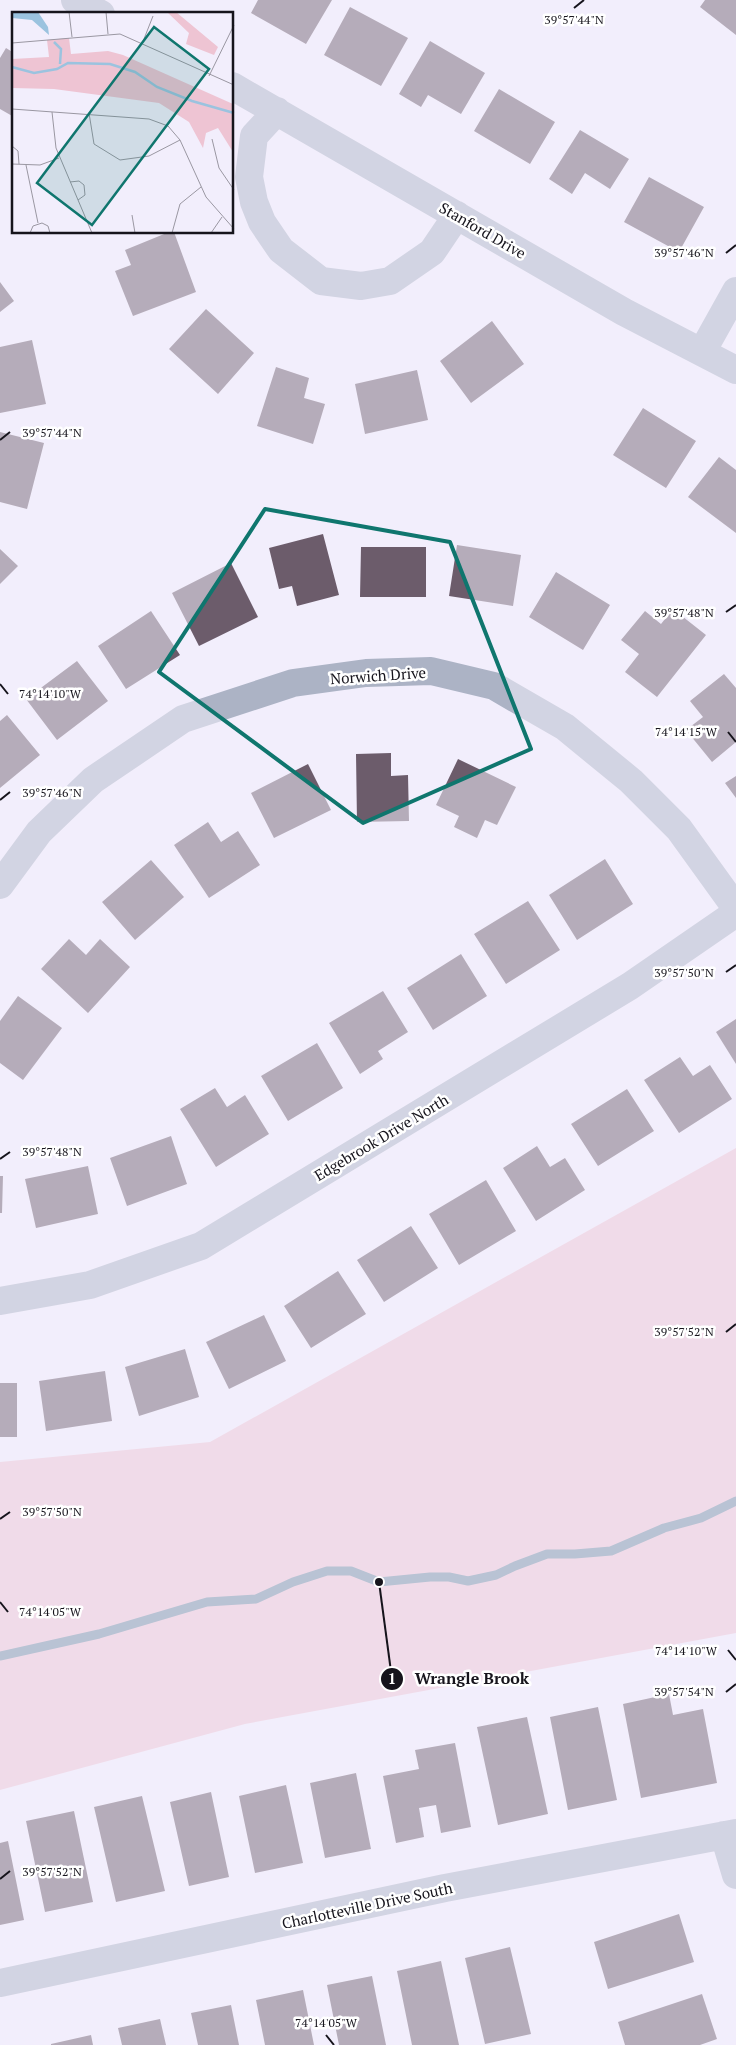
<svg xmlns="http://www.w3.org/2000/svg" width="736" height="2045" viewBox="0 0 736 2045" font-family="'PT Serif',serif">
<rect width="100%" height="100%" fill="#f2eefc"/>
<path fill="#eec4d3" d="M736,1148V1633L245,1724L0,1790V1462L210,1442Z"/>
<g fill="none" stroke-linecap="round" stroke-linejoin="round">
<path stroke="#738ea4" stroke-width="9" d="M0,1656L99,1634L207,1602L256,1599L293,1582L327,1571H351L379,1582L430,1577H449L468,1581L496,1575L515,1566L547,1554H575L611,1551L664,1528L701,1518L736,1501"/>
</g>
<path fill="#6c5c6b" d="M258,0H332L306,44L251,13Z
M705,0H736V35L700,7Z
M350,7L408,38L381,86L324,55Z
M430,41L485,73L461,114L428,95L421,107L399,94Z
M6,48L14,53V117L0,109V58Z
M499,89L555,122L530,164L474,131Z
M580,130L629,159L610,189L585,173L572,194L549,179Z
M649,177L704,207L679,252L624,222Z
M169,232H174L196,292L133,316L115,271L131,265L125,250Z
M0,282L14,301L0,312Z
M206,309L254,353L218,394L169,349Z
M492,321L524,364L471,403L440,361Z
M32,340L46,404L0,413V347Z
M276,367L309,378L304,398L325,404L313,444L257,426Z
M417,370L428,420L365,434L355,384Z
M643,408L696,441L666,488L613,455Z
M0,432L44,443L27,509L0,502Z
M719,457L736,470V533L688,497Z
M323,534L339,595L297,606L292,586L279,589L269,548Z
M457,545L521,555L513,606L449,596Z
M361,547H426V597H360Z
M0,549L18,566L0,584Z
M231,563L258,617L199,646L172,593Z
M556,572L610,605L583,650L529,617Z
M673,609L706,635L657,697L625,672L639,654L621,640L645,611L661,624Z
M151,611L180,655L126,689L98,646Z
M77,661L108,701L57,740L26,699Z
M724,674L736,688V742L712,762L686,730L703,717L690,701Z
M7,715L40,755L0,788V721Z
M391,753V776L408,775L409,821L357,822L356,754Z
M458,759L516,787L497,825L485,820L477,838L454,827L459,816L436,805Z
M308,764L331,810L274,838L251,793Z
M736,776V798L725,783Z
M208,822L221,842L238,831L260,865L209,898L174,845Z
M605,859L633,904L577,940L549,895Z
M151,860L184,897L135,940L102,902Z
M528,901L560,950L506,984L474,934Z
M69,939L86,955L100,939L130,967L88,1013L41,969Z
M461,954L487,996L433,1030L407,988Z
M383,991L408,1032L378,1051L383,1059L360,1074L329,1023Z
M18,996L62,1028L23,1080L0,1063V1021Z
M736,1019V1064L716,1032Z
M317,1043L343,1088L288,1121L261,1076Z
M680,1057L693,1076L710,1065L732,1099L679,1133L644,1080Z
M215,1088L227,1107L245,1095L269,1134L216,1167L180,1109Z
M627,1089L654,1131L598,1166L571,1124Z
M171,1136L187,1184L127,1206L110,1158Z
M537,1146L550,1167L565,1158L585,1190L536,1221L503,1168Z
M88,1166L98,1214L36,1228L25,1179Z
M0,1176H3L2,1213H0Z
M486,1180L516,1231L459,1265L429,1214Z
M411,1226L438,1268L384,1302L357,1260Z
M338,1271L366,1314L311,1348L284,1306Z
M264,1315L286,1361L229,1389L206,1342Z
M185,1349L199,1397L139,1416L125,1367Z
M105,1371L112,1421L46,1431L39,1381Z
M0,1383H17V1437H0Z
M669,1694L673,1715L703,1709L717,1783L641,1798L623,1704Z
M598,1707L617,1800L568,1810L550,1717Z
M527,1717L548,1814L498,1825L477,1727Z
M455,1743L471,1827L441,1833L436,1805L419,1808L424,1837L396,1843L383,1776L419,1769L415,1750Z
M356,1773L371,1849L325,1858L310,1783Z
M286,1785L303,1863L255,1873L239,1796Z
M211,1792L229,1877L189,1886L170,1802Z
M142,1796L165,1891L116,1902L94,1807Z
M74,1811L93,1902L45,1912L26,1821Z
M8,1841L24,1920L0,1925V1843Z
M679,1914L694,1962L608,1989L594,1942Z
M510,1947L531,2034L485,2044L465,1958Z
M441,1961L459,2045H412L397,1971Z
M372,1976L386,2045H339L327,1985Z
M303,1990L314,2045H265L256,2000Z
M702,1994L717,2039L700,2045H625L618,2022Z
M231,2005L239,2045H198L191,2013Z
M160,2019L166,2045H122L118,2028Z
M91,2035L93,2045H51V2044Z"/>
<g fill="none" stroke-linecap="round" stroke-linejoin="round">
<path stroke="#acb3c5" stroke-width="28" d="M75,0L101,14
M232,86L624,312L736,370
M277,111L254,136L249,177L254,202L262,222L281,250L321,281L361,286L390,281L432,252L457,215
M702,352L736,291
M0,885L39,832L93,780L183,719L293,683L366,673L431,671L494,686L565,727L631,781L679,829L736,908
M0,1301L90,1285L201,1246L630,986L736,913
M724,1835L736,1875
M0,1983L445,1888L736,1833"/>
</g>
<path d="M0 0H736V2045H0ZM265,509L450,542L531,749L363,823L159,672Z" fill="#f2eefc" fill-opacity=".55" fill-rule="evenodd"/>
<path fill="none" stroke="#0f766e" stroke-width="4" stroke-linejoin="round" d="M265,509L450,542L531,749L363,823L159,672Z"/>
<path fill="none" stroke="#16141c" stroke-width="2" d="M574,8L584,0M726,253L736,245M0,440L10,432M726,612L736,605M0,684L8,694M728,732L736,742M0,800L10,792M726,972L736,965M0,1159L10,1152M726,1332L736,1324M0,1519L10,1512M0,1602L8,1612M728,1650L736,1660M726,1692L736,1684M0,1879L10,1871M326,2035L334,2045"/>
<g text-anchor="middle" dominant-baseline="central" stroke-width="5" stroke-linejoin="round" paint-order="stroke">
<g font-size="15" fill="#16141c" stroke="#fff">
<text transform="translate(483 230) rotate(30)">Stanford Drive</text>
<text transform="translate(378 675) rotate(-4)">Norwich Drive</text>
<text transform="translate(381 1137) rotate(-31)">Edgebrook Drive North</text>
<text transform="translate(367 1905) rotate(-12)">Charlotteville Drive South</text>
</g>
</g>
<g transform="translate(12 12)">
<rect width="221" height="221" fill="#f2eefc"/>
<path d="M155,0H164L206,35L202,43L174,32L177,21ZM57,26L59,42L96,39L111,43L221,92V140L206,116L194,121L191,136L177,110L147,91L42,77L0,76V47L37,45L35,28Z" fill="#eec4d3"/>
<path d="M0,0H26L36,15L37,23L20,8L0,6Z" fill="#9bc3df"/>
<path fill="none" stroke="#9bc3df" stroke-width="2.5" d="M42,30L49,37L48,52M0,55L22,61L45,57L56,51L98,52L123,60L145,75L180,89L222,101"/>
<path fill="none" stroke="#9a97a2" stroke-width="1" d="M57,0L60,25M94,0L96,22M0,31L108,22L222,73M130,32L141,4M197,64L222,13M0,97L137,107L156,114L168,128L194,185L222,217M40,100L44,136L80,221M77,101L82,132L108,148L137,144L168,128M200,127L207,156L222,178M0,134L6,139L7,152M0,152L28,153L47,146M14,153L26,211M58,170L67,169L72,173L73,183L66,188M120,203L123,221M18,221L21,214L30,211L36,214L38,221M160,221L168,192L189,175M199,221L210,205"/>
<path fill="#0f766e" fill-opacity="0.15" stroke="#0f766e" stroke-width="2.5" d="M142,15L197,57L80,213L25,171Z"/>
<rect width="221" height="221" fill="none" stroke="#16141c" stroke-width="2.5"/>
</g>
<g font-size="12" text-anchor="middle" fill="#16141c" stroke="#fff" stroke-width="5" stroke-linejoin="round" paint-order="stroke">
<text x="574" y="24">39°57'44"N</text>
<text x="684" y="257">39°57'46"N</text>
<text x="52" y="437">39°57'44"N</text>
<text x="684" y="617">39°57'48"N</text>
<text x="50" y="698">74°14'10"W</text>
<text x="686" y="736">74°14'15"W</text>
<text x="52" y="797">39°57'46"N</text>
<text x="684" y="977">39°57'50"N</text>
<text x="52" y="1156">39°57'48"N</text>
<text x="684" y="1336">39°57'52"N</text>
<text x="52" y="1516">39°57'50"N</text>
<text x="50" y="1616">74°14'05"W</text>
<text x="686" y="1655">74°14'10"W</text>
<text x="684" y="1696">39°57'54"N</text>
<text x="52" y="1876">39°57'52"N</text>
<text x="326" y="2027">74°14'05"W</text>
</g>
<path fill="none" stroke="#16141c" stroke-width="2" d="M379 1582L392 1679"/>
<g fill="#16141c" stroke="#fff" stroke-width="2">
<circle cx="379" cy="1582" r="5"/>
<circle cx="392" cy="1679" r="12"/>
</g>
<g font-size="15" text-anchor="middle" font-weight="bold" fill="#fff">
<text x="392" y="1684">1</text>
</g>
<g font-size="16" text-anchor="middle" font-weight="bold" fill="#16141c" stroke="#fff" stroke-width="5" stroke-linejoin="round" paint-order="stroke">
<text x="472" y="1684">Wrangle Brook</text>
</g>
</svg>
